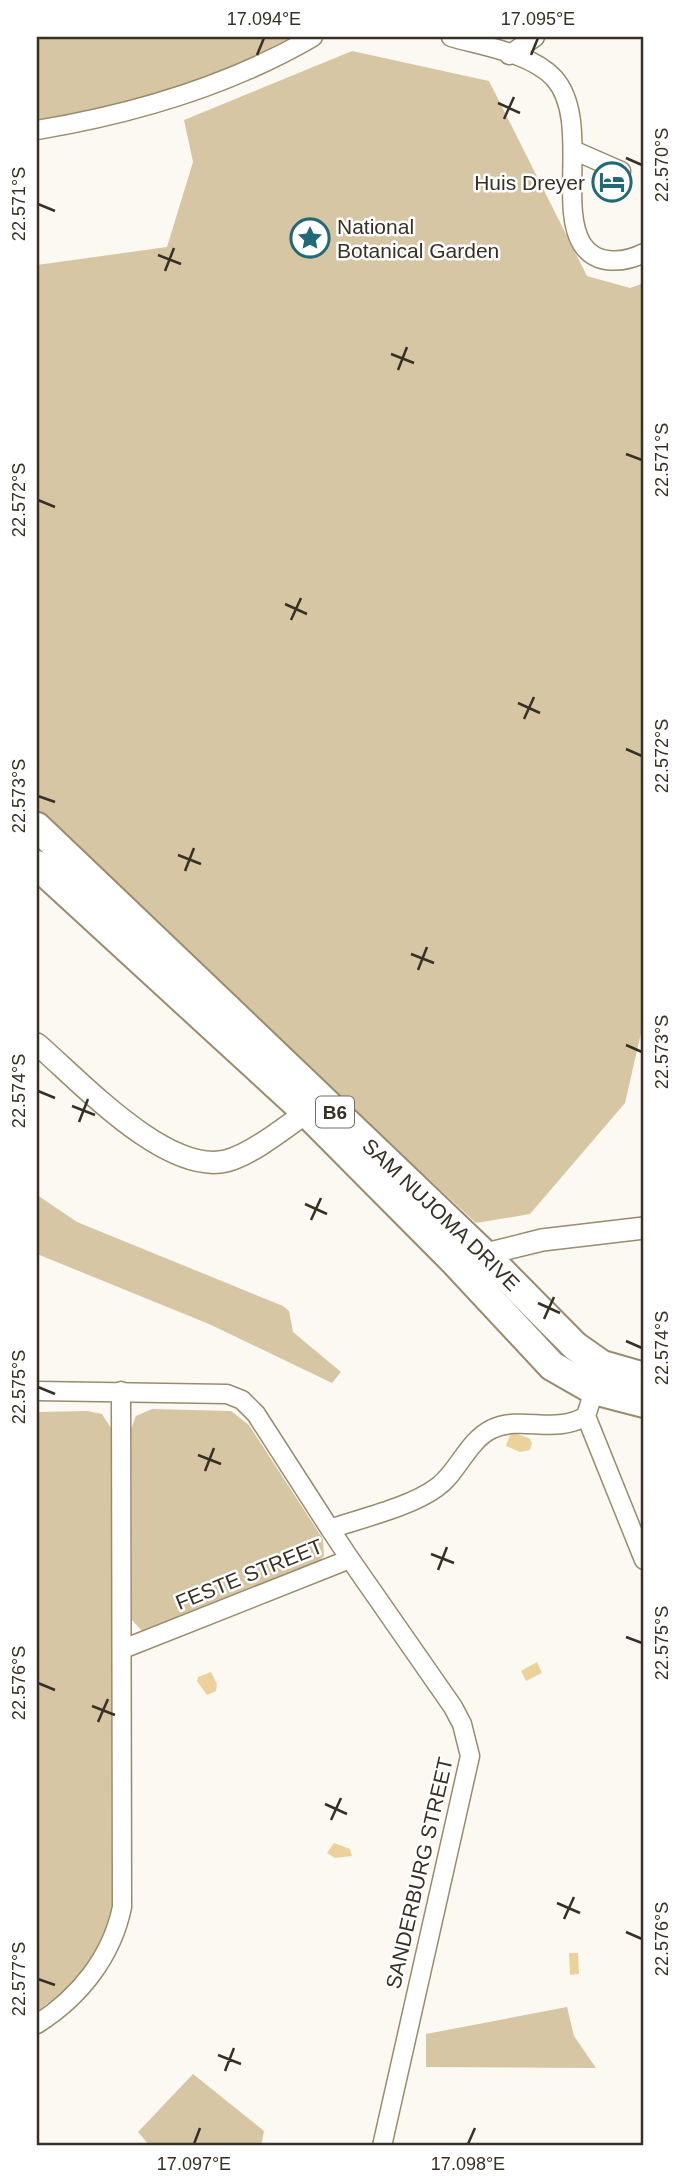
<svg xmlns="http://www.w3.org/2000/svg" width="681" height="2183" viewBox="0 0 681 2183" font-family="Arial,sans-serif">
<rect width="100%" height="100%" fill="#fcf9f3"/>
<path fill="#d7c6a3" d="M37,37H292L233,67L152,95L37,124Z
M352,51L489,81L587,276L630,288L644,283V1020L625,1103L530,1214L476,1223L37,815V265L167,247L193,162L184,120Z
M37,1195L77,1222L283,1306L289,1311L293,1332L341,1372L332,1383L209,1324L37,1254Z
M152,1409L231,1411L249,1425L323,1539L324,1556L313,1567L158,1631H142L132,1620L131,1429L136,1416Z
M87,1411L102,1414L111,1428L112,1907C99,1957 80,1982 37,2011V1412Z
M567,2007L574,2036L596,2068L426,2067V2034Z
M193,2074L264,2131L261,2146H150L138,2132Z"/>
<path fill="#ecd29a" d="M511,1432L529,1438L532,1443L530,1450L520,1452L506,1446Z
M537,1662L542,1673L526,1681L521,1671Z
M211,1672L217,1684L216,1691L207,1695L197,1681L198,1677Z
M334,1843L350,1849L352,1856L335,1858L327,1853Z
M569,1953H578L579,1974L570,1975Z"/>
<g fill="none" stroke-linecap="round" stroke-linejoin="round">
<g stroke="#998c6e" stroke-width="21">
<path id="minor" d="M451,37C482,46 531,53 554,78C590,118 558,206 582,244C596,266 624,263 644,253
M509,55L535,37
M37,130C133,114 229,86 313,37
M573,150L621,171
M37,1391L227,1394L242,1400L256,1414L330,1529
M586,1416L644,1560
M350,1559L453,1707L462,1724L470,1756L382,2146
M123,1649L350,1559L330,1529C362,1518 410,1507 436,1488C458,1473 467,1441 492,1429C523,1415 554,1435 586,1416L597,1381
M37,2024C80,1997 112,1956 122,1907L121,1391"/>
</g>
<g stroke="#998c6e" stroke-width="24">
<path id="tertiary" d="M37,1044C80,1081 166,1175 226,1161C254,1154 293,1121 317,1105
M474,1257L542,1240L644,1228"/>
</g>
<g stroke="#998c6e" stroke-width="32">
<g id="trunk">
<path id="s1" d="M37,827L484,1254L575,1346L602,1365L644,1377"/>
<path d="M37,865L306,1112L455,1262L552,1366L594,1390L644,1403"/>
</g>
</g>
<use href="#minor" stroke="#fff" stroke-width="18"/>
<use href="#tertiary" stroke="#fff" stroke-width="21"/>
<use href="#trunk" stroke="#fff" stroke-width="28"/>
</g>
<path fill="none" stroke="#373125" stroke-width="2.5" d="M257,55L264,38M531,55L538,38M498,103L520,113M504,119L514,97M626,158L642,165M38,204L55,211M158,255L181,264M165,271L174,248M391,354L414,363M398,370L407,347M626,454L642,460M38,500L55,507M285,604L307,614M291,620L301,598M518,703L540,713M524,719L534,697M626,749L642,756M38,796L55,802M178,855L201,864M185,871L194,848M411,954L434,963M418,970L427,947M626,1045L642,1052M38,1091L55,1098M72,1106L95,1115M79,1122L88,1099M305,1204L327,1214M311,1220L321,1198M538,1303L560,1313M544,1319L554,1297M626,1341L642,1348M38,1387L55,1394M198,1455L221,1464M205,1471L214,1448M431,1554L454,1563M438,1570L447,1547M626,1637L642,1643M38,1683L55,1690M92,1706L115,1715M98,1722L108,1699M325,1804L347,1814M331,1820L341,1798M557,1903L580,1913M564,1919L574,1897M626,1932L642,1939M38,1979L55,1985M218,2055L241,2064M225,2071L234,2048M194,2144L200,2128M468,2144L475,2128"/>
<defs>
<g id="hotel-ring" transform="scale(2.0125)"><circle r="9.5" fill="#fff" stroke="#216a75" stroke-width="1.5"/><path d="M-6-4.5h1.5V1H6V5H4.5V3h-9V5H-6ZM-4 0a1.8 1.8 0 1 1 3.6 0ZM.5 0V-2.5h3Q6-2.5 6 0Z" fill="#216a75"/></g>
<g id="sight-ring" transform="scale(2.0125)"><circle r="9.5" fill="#fff" stroke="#216a75" stroke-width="1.5"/><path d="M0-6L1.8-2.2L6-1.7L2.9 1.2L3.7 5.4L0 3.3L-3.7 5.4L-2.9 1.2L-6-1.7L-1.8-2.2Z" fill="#216a75"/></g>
</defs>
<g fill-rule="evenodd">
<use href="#hotel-ring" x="612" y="182"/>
<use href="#sight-ring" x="310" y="238"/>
</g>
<g text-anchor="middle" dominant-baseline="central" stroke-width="5" stroke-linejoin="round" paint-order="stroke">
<rect fill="#fff" stroke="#736f66" stroke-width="2" x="316" y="1096.5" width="38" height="31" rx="5"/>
<g font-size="19" font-weight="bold" fill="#373125">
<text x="335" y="1112">B6</text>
</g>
<g font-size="21" fill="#373125" stroke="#fff" text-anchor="end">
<text x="585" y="182">Huis Dreyer</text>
<text x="337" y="226" text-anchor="start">National<tspan x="337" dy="24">Botanical Garden</tspan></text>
</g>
<g font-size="21" fill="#373125" stroke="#fff">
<text stroke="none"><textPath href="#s1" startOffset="560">SAM NUJOMA DRIVE</textPath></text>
<text transform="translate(249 1574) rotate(-22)">FESTE STREET</text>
<text transform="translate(419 1873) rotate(-77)">SANDERBURG STREET</text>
</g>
</g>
<rect width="681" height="2183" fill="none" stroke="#ffffff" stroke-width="77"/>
<rect x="38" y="38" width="604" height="2106" fill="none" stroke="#373125" stroke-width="2.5"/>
<g font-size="18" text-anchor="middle" fill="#373125">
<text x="264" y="25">17.094°E</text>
<text x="538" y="25">17.095°E</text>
<text transform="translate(662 165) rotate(-90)" y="6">22.570°S</text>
<text transform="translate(19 204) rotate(-90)" y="6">22.571°S</text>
<text transform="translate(662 460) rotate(-90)" y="6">22.571°S</text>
<text transform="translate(19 500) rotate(-90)" y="6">22.572°S</text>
<text transform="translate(662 756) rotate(-90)" y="6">22.572°S</text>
<text transform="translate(19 796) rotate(-90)" y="6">22.573°S</text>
<text transform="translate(662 1052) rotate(-90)" y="6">22.573°S</text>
<text transform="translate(19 1091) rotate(-90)" y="6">22.574°S</text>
<text transform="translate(662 1348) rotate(-90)" y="6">22.574°S</text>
<text transform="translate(19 1387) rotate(-90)" y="6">22.575°S</text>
<text transform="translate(662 1643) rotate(-90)" y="6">22.575°S</text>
<text transform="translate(19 1683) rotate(-90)" y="6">22.576°S</text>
<text transform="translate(662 1939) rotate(-90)" y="6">22.576°S</text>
<text transform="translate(19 1979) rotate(-90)" y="6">22.577°S</text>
<text x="194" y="2170">17.097°E</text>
<text x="468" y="2170">17.098°E</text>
</g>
</svg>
